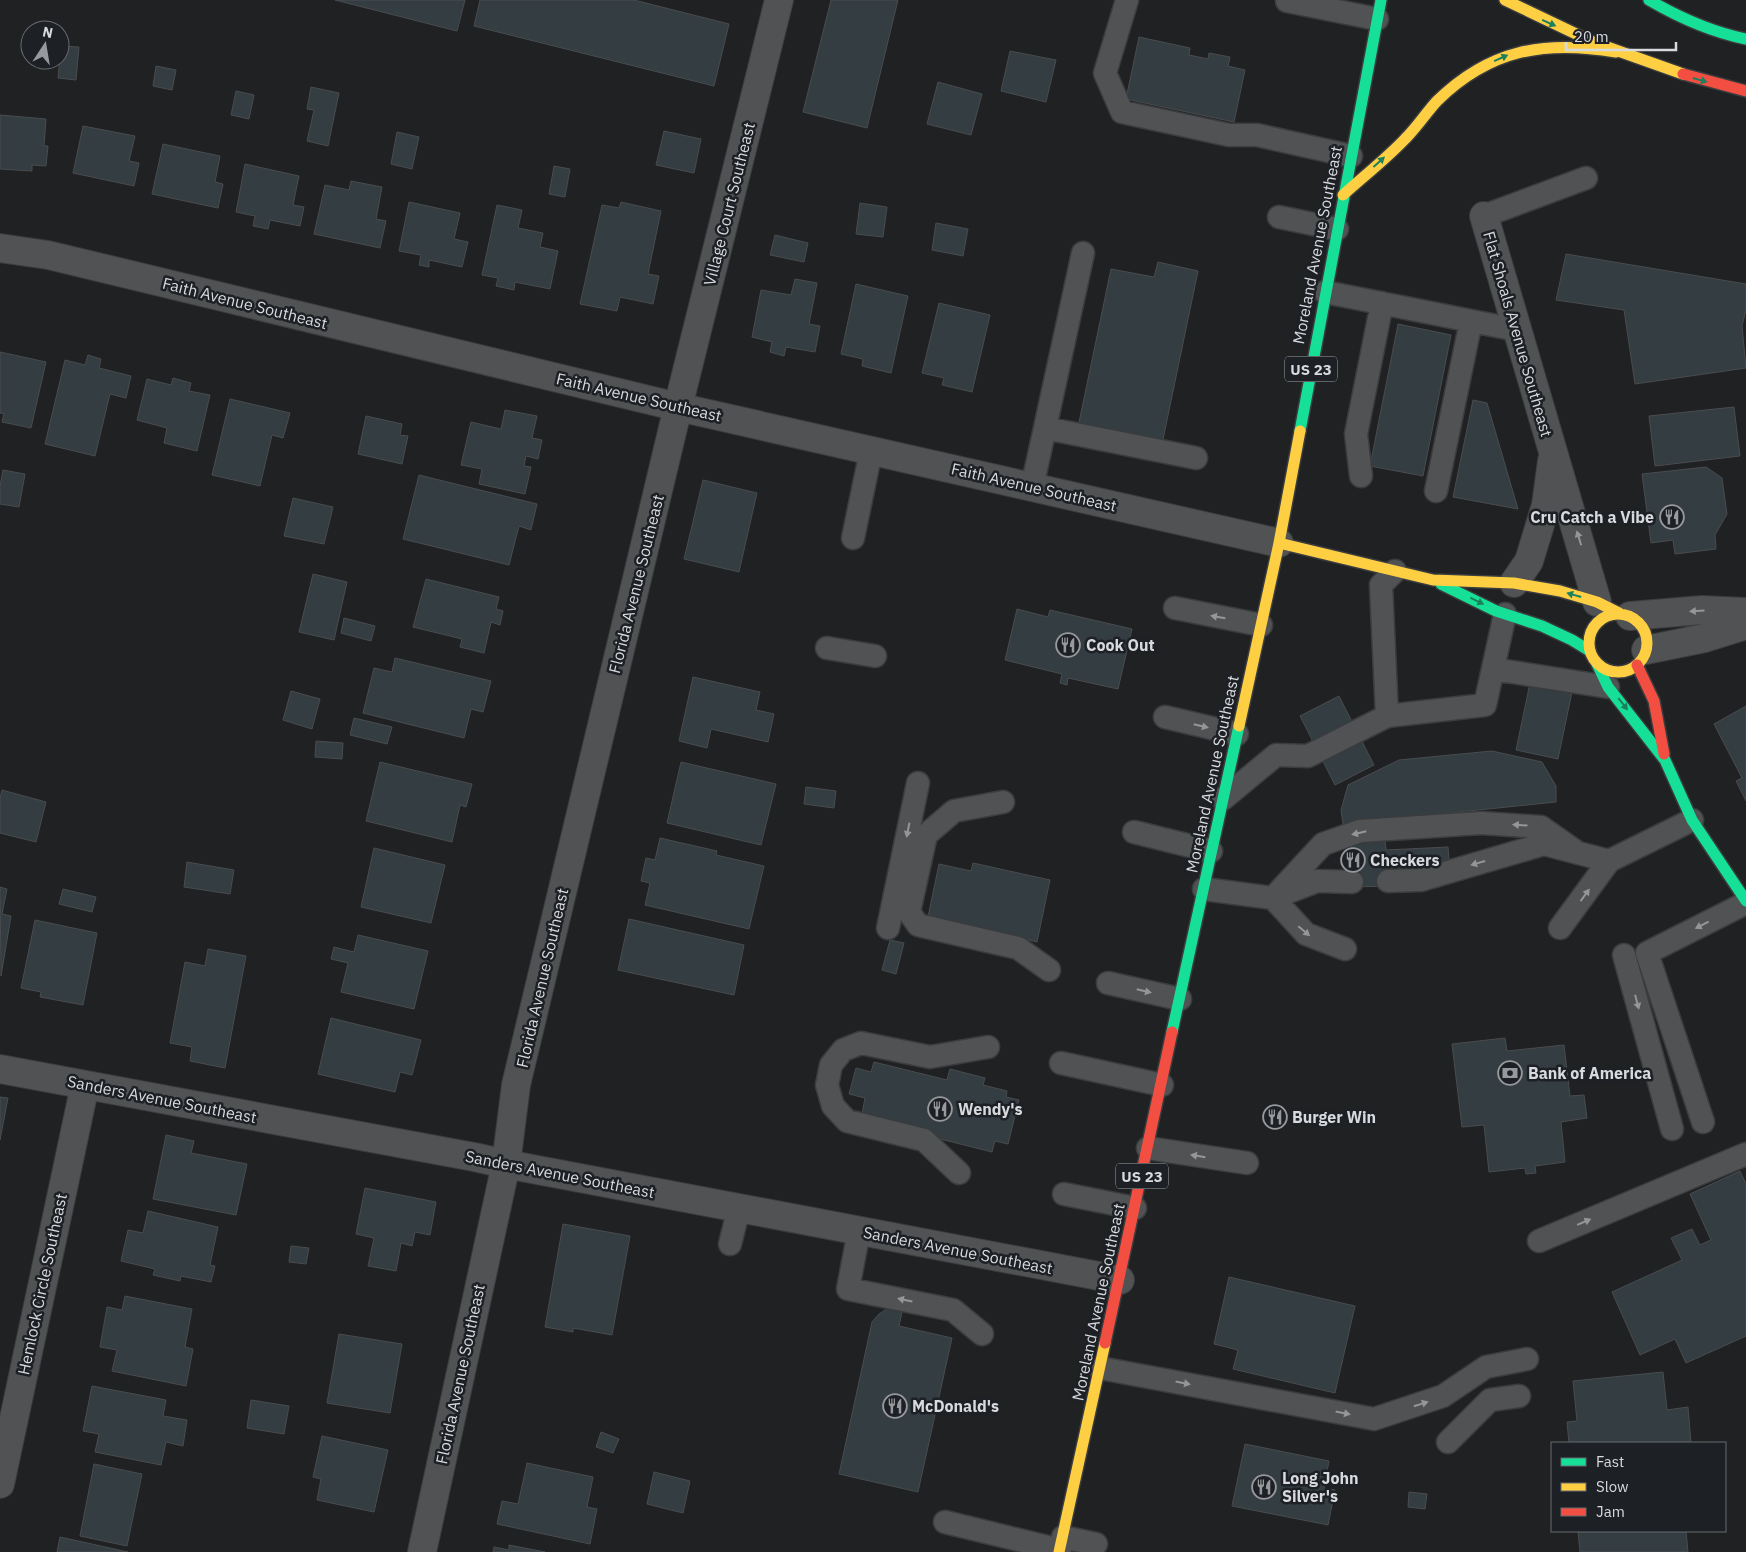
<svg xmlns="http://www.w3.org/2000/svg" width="1746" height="1552" viewBox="0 0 1746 1552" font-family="'IBM Plex Sans',sans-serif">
<rect width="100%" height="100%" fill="#1f2123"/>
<path fill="#333d42" stroke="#4a4c4e" d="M335,0H465L457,31Z
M480,0H634L729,24L714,86L474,26Z
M831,0H898L867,128L803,112Z
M1139,37L1190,48L1189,55L1208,59L1209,53L1230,57L1228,66L1245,70L1234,122L1126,99Z
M61,46L79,47L76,80L58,78Z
M1010,51L1056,60L1046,102L1001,91Z
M156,66L176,70L172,90L153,86Z
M938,82L982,94L971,135L927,124Z
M311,87L339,93L328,146L307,141L314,110L307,109Z
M236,91L254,95L249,119L231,115Z
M0,115L46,119L44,146H48L46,166L32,165V171L0,169Z
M83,126L135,136L129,161L139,163L134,186L73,173Z
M664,131L701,139L694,173L656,165Z
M397,132L419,137L412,169L391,164Z
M163,144L220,156L215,182L223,184L218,208L152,194Z
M245,164L299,176L293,205L304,207L300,226L270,220L268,229L253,226L255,216L236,212Z
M554,166L570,169L565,197L549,194Z
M351,181L382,187L376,219L386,221L380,248L314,234L325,185L349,190Z
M409,202L460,213L454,239L468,242L462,267L429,260V267L419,265L421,255L399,251Z
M621,202L661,211L648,274L659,276L653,304L620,297L617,311L580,304L602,205L619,208Z
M860,203L887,207L883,237L856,234Z
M497,205L522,210L518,228L543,233L540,247L558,251L550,289L515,282L514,290L496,286L498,278L482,275Z
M936,223L968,229L963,256L932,250Z
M775,235L808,243L804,262L770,255Z
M1566,254L1746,284V310L1742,326L1746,368L1635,384L1624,310L1556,300Z
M1158,262L1198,271L1161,449L1077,432L1111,269L1154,277Z
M795,279L817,283L809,324L820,326L815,352L786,347L784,356L770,352L772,342L752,337L761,290L791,295Z
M856,284L908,296L891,373L862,366L863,359L841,354Z
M939,303L990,315L972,392L942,385L944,378L922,373Z
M1398,324L1451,335L1423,476L1370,466Z
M0,352L46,362L31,428L2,422L4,414L0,413Z
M88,355L101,359L99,368L131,376L126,398L110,394L95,456L45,444L65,360L85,365Z
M173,378L191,383L189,391L210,395L197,451L164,443L167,428L137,420L147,379L171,385Z
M230,399L290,413L283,438L272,435L260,486L212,475Z
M1473,400L1487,403L1518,509L1453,497Z
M1734,407L1740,456L1655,466L1649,416Z
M505,410L537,416L532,438L542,440L538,459L526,456L524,466L531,467L525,494L479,484L482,469L461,465L471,422L501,429Z
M366,416L402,424L400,435L408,436L402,464L358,454Z
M1706,467L1722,478L1727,514L1715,535L1716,549L1675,554L1673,540L1651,543L1642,474Z
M3,470L25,474L19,507L0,504V486Z
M419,475L537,504L531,530L519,526L509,565L403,539Z
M703,480L757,493L739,572L684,559Z
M293,498L333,507L324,544L284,536Z
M313,574L347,582L334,640L299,632Z
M426,579L499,597L496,609L503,611L500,625L491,622L484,653L460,647L462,639L413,627Z
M1017,609L1048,617L1050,610L1132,629L1118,689L1068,678L1067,685L1060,683L1062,674L1005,660Z
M344,618L375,626L371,641L341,633Z
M395,658L491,681L483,712L471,709L464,738L363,713L374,668L392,672Z
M693,677L760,692L756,710L774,714L768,742L711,729L707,748L679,741Z
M1530,683L1572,692L1558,759L1516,750Z
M291,691L320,699L312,729L283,720Z
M1339,696L1374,765L1335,785L1300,716Z
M1746,706V801L1736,781L1742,778L1714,724Z
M354,718L392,727L387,744L350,735Z
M316,741L343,743L342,759L315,757Z
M1492,751L1542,762L1556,786V802L1343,824L1341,810L1348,785L1399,760Z
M380,762L472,784L466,807L460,805L452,842L366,821Z
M681,762L776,784L761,845L667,823Z
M806,787L836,791L834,808L804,804Z
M2,790L46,802L36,842L0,833V798Z
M660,838L717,851L716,855L764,866L749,929L645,905L650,883L641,881L646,858L655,860Z
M1385,840L1386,850L1448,847L1450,871L1389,886L1353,887L1351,842Z
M374,848L445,865L431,923L361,907Z
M187,862L234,870L230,894L184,887Z
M973,863L1050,880L1037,942L928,917L939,864L971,871Z
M0,887L7,889L2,914L11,916L1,976Z
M63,889L96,897L92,912L59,904Z
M629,919L744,945L734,995L618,970Z
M35,920L97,933L83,1005L40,997L41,992L21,988Z
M358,935L428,951L414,1009L341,992L348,963L331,959L334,947L354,952Z
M890,940L904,943L896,974L882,970Z
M208,949L246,956L225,1068L190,1061L192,1047L170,1043L185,962L205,966Z
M331,1018L421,1040L412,1075L400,1072L395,1092L318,1074Z
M1505,1038L1507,1051L1564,1045L1570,1096L1584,1095L1587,1118L1561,1122L1565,1162L1535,1166L1536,1173L1526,1174L1525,1168L1489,1172L1484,1125L1462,1127L1452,1044Z
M874,1062L947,1080L950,1069L985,1078L983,1085L1007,1091L1006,1097L1019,1100L1008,1144L995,1141L992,1152L861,1119L865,1098L849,1094L856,1068L871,1072Z
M0,1097L8,1098L0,1140Z
M166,1135L194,1141L191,1153L247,1164L236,1215L153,1199Z
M1740,1171L1746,1184V1336L1686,1363L1675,1339L1640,1355L1612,1292L1682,1260L1671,1238L1692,1229L1700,1245L1711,1240L1690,1194Z
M365,1188L436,1202L430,1235L415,1232L412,1246L401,1243L396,1271L368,1266L374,1238L356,1234Z
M148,1211L218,1227L210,1265L215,1266L211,1282L181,1276L180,1281L153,1275L155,1269L121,1261L128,1230L143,1233Z
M563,1224L630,1236L612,1335L573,1328V1332L545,1327Z
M291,1246L309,1248L306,1264L289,1262Z
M1229,1277L1355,1306L1335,1393L1233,1369L1238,1350L1214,1344Z
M125,1296L192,1309L185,1347L193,1349L186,1386L112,1371L117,1350L100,1347L107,1307L122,1310Z
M890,1307L903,1308L899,1326L952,1338L918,1492L839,1474L872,1322L879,1314Z
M339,1334L402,1344L390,1413L327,1403Z
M1663,1372L1667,1410L1688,1407L1691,1443H1569L1567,1422L1577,1421L1573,1381Z
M92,1386L166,1400L163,1416L187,1420L183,1446L166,1442L161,1465L95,1452L99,1434L83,1431Z
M251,1400L289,1406L284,1434L247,1428Z
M601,1432L619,1439L613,1453L596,1447Z
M322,1436L388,1450L374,1512L317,1500L321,1479L313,1477Z
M1245,1444L1329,1461L1324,1488L1335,1490L1328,1525L1232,1506Z
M527,1463L593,1477L587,1507L597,1509L590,1544L497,1524L502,1501L518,1504Z
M94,1464L142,1474L127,1546L80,1536Z
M654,1472L690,1481L683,1513L647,1504Z
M1409,1492L1427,1494L1425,1509L1408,1507Z
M1578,1531H1686L1688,1552H1580Z
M60,1537L128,1552H57Z
M509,1545L545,1552H493L494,1547L509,1550Z"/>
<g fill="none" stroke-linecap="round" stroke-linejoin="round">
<g stroke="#3a3c3e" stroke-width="25">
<path id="lane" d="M1127,0L1105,73L1122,112L1229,135H1257L1351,156
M1287,1L1377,19
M1484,216L1586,178
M1279,217L1337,229
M1083,253L1045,428L1196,458
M1325,292L1517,330
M1361,476L1356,434L1382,303
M1032,487L1045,428
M1436,491L1471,321
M853,538L871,451
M1175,608L1261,625
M827,648L875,656
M1493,669L1608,687
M1387,716L1381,585L1395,571
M1165,717L1237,734
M1223,799L1276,755L1308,756L1387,716L1485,705L1505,614
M1003,802L954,811L926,835L909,912L918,925L1018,948L1049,970
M1134,832L1211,851
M1388,881L1421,880L1544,844L1609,861
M1204,889L1273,898L1317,881L1352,882
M1273,898L1323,844L1360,831L1481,823L1541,827L1578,853
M1273,898L1306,934L1345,949
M888,928L918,783
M1560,928L1609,861L1692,820
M1624,955L1672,1129
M1108,983L1180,999
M1061,1063L1162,1085
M1703,1122L1647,953L1746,903
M1148,1148L1247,1163
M959,1173L924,1140L847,1121L833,1106L827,1085L831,1065L843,1050L861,1043L930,1057L988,1047
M1064,1194L1135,1208
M859,1231L848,1289L953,1310L982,1334
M1539,1241L1746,1154
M730,1244L739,1208
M1100,1368L1374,1419L1443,1396L1486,1367L1527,1359
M1448,1442L1490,1400L1519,1396
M945,1522L1060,1550
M1063,1537L1096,1544"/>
</g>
<g stroke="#3a3c3e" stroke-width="30">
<path id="street" d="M1484,216L1597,602
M0,248L48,255L678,407L1279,543
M1514,583L1529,561L1546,505L1552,461
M1630,616L1702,610L1746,612
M1646,650L1705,638L1746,625
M0,1069L474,1157L506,1164L1120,1280
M0,1484L85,1085
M422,1552L506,1164L516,1085L678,407L779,0"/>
</g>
<g stroke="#3a3c3e" stroke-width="14">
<path id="fast" d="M1649,0C1680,18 1711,32 1746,39
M1300,431L1381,0
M1441,584L1496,611L1542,626L1572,640L1590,651
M1597,664L1608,687L1665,760L1692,820L1746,901
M1172,1032L1239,726"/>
</g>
<g stroke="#3a3c3e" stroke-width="14">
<path id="slow" d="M1505,0L1593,42L1683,74
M1343,195C1364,176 1386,159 1405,139C1417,127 1426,113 1437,101C1490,49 1545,40 1616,52
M1279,543L1433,580L1514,583L1560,591L1597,602L1619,613
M1589 643a29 29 0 1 1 58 0a29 29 0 1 1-58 0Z
M1239,726L1279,543L1300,431
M1059,1552L1105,1343"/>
</g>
<g stroke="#3a3c3e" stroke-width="14">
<path id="jam" d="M1683,74L1746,91
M1637,665L1654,701L1664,754
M1105,1343L1172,1032"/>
</g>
<use href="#lane" stroke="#515254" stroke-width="22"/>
<use href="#street" stroke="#515254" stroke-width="28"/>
<use href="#fast" stroke="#16e098" stroke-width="11"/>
<use href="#slow" stroke="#ffcf43" stroke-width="11"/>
<use href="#jam" stroke="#f24e42" stroke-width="11"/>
</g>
<defs><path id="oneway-solid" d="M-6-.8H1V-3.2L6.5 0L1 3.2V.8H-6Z" transform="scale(1.25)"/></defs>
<g fill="#1a805e">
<use href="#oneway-solid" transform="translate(1549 23) rotate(24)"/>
<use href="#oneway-solid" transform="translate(1501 58) rotate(-24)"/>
<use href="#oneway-solid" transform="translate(1700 80) rotate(16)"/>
<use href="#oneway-solid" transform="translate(1379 162) rotate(-42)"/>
<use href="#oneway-solid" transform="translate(1574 595) rotate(-164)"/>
<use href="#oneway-solid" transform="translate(1477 601) rotate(26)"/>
<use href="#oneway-solid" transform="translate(1623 704) rotate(52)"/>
</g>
<g fill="#949698">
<use href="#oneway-solid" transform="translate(1579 538) rotate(-107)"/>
<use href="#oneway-solid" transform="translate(1697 611) rotate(177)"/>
<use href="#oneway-solid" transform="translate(1218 617) rotate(-170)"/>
<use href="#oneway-solid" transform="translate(1201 726) rotate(13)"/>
<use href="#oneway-solid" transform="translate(1520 825) rotate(-176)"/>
<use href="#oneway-solid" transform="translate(908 830) rotate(101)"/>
<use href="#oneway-solid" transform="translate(1359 833) rotate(167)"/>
<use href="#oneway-solid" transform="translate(1478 863) rotate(164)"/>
<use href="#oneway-solid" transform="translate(1585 895) rotate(-54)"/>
<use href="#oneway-solid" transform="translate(1702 925) rotate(153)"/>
<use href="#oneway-solid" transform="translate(1304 931) rotate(40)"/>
<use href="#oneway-solid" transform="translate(1144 991) rotate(13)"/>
<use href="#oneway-solid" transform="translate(1637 1002) rotate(75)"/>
<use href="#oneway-solid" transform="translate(1198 1156) rotate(-171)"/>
<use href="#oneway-solid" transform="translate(1584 1222) rotate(-23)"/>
<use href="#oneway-solid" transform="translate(905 1300) rotate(-168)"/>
<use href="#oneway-solid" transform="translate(1183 1383) rotate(11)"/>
<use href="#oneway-solid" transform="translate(1421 1404) rotate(-18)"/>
<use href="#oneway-solid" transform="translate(1343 1413) rotate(11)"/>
</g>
<defs>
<g id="restaurant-ring" transform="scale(1.25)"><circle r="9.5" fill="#1d2025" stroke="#97999c" stroke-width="1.5"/><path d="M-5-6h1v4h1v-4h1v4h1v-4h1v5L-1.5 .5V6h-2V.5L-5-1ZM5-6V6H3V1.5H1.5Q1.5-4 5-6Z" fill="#97999c"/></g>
<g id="bank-ring" transform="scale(1.25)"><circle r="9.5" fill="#1d2025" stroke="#97999c" stroke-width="1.5"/><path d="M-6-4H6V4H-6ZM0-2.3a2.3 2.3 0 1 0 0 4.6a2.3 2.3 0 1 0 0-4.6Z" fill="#97999c"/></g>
</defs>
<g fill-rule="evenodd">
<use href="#restaurant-ring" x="1672" y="517"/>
<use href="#restaurant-ring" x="1068" y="645"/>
<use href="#restaurant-ring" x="1353" y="860"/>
<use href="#bank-ring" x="1510" y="1073"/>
<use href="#restaurant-ring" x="940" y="1109"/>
<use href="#restaurant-ring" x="1275" y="1117"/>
<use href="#restaurant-ring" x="895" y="1406"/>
<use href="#restaurant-ring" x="1264" y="1487"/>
</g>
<g text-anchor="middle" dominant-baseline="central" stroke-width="5" stroke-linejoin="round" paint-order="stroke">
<g fill="#1d2025" stroke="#a0a2a6" stroke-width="1">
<rect x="1285" y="356.5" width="52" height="25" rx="4"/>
<rect x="1116" y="1163.5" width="52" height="25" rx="4"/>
</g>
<g font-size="15" font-weight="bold" fill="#d8dadd">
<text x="1311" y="369">US 23</text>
<text x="1142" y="1176">US 23</text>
</g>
<g font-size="16" fill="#d8dadd" stroke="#1d2025">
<text transform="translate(729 204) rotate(-76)">Village Court Southeast</text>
<text transform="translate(1317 245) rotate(-79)">Moreland Avenue Southeast</text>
<text transform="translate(245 303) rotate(14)">Faith Avenue Southeast</text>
<text transform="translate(1518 334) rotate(74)">Flat Shoals Avenue Southeast</text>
<text transform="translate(639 397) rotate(13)">Faith Avenue Southeast</text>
<text transform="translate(1034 487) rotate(13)">Faith Avenue Southeast</text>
<text transform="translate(636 584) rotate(-76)">Florida Avenue Southeast</text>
<text transform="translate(1212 774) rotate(-78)">Moreland Avenue Southeast</text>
<text transform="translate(542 978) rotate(-77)">Florida Avenue Southeast</text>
<text transform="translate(162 1099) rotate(11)">Sanders Avenue Southeast</text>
<text transform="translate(560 1174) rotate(11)">Sanders Avenue Southeast</text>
<text transform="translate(958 1250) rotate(11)">Sanders Avenue Southeast</text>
<text transform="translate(42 1284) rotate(-78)">Hemlock Circle Southeast</text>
<text transform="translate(1098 1302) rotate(-78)">Moreland Avenue Southeast</text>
<text transform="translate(460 1374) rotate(-78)">Florida Avenue Southeast</text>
</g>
<g font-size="16" font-weight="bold" fill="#d8dadd" stroke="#1d2025" text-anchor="start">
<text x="1654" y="517" text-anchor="end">Cru Catch a Vibe</text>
<text x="1086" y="645">Cook Out</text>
<text x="1370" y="860">Checkers</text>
<text x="1528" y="1073">Bank of America</text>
<text x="958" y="1109">Wendy's</text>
<text x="1292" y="1117">Burger Win</text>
<text x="912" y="1406">McDonald's</text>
<text x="1282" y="1478">Long John<tspan x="1282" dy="18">Silver's</tspan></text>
</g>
</g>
<rect x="1551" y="1442" width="175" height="90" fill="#1d2025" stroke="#686a6f"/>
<rect x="1561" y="1458" width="25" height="8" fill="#16e098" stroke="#686a6f"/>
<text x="1596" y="1467" font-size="15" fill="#d8dadd">Fast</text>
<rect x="1561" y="1483" width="25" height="8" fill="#ffcf43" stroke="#686a6f"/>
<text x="1596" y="1492" font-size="15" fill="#d8dadd">Slow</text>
<rect x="1561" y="1508" width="25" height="8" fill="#f24e42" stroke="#686a6f"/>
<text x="1596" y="1517" font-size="15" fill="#d8dadd">Jam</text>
<g transform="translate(45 45) rotate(12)"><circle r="24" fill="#1d2025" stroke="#686a6f"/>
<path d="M0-4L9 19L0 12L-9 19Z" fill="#97999c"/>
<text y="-8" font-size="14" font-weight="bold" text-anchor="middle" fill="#d8dadd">N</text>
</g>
<path d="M1566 42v8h110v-8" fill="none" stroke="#d8dadd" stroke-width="2.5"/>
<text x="1574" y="42" font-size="15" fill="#d8dadd" stroke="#1d2025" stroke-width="4" paint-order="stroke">20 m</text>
</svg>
